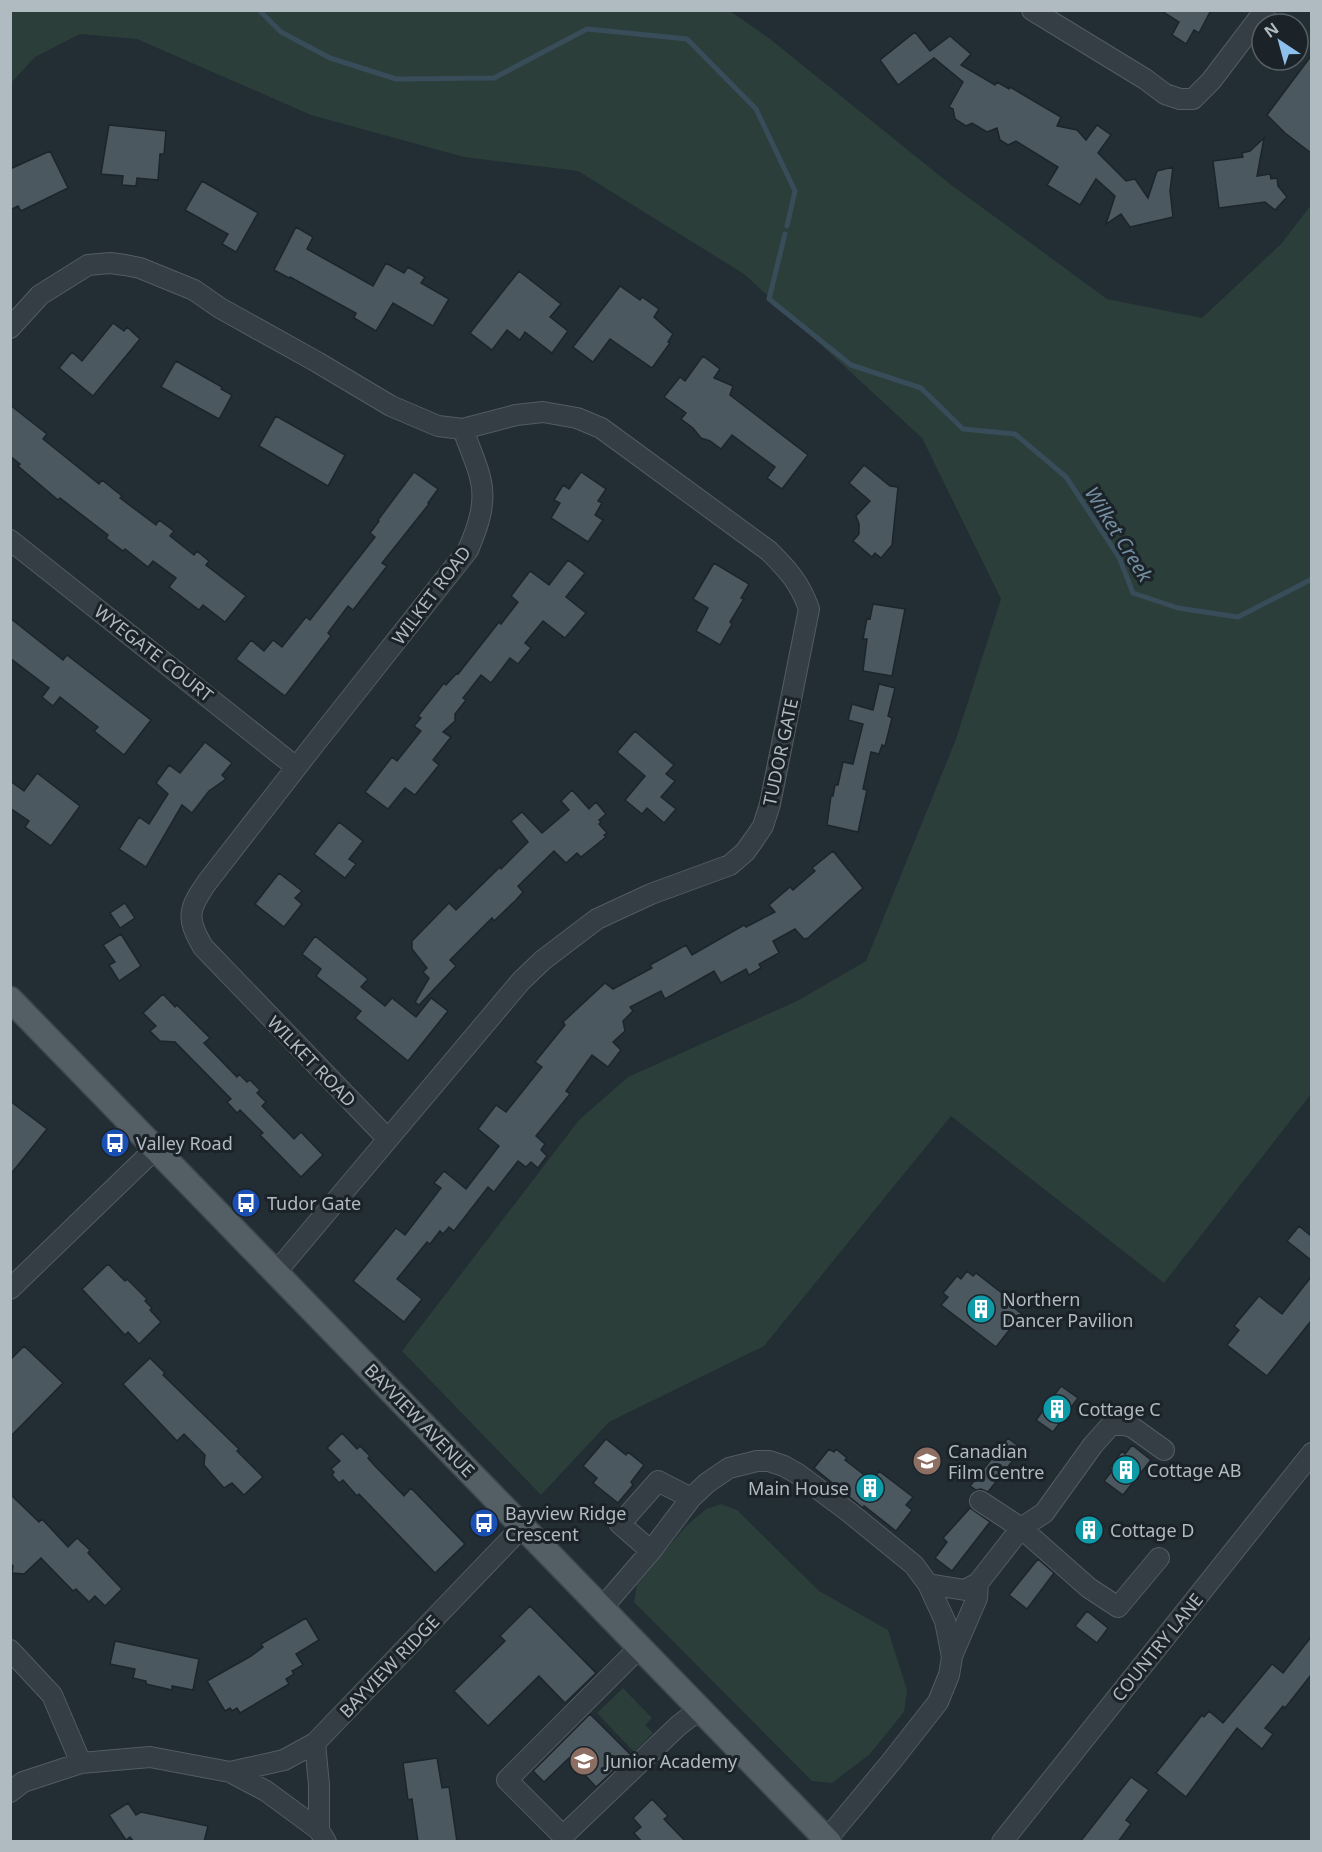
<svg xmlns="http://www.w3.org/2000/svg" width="1322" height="1852" viewBox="0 0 1322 1852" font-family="'Noto Sans',sans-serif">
<rect width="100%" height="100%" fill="#222d34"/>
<path fill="#2b3e3a" d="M10,11H730L770,39L950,184L1107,299L1202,318L1281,244L1311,205V1094L1164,1283L951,1116L764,1346L609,1422L541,1495L402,1351L579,1120L628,1077L797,1001L866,961L956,739L1001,599L922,438L744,274L578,171L464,157L311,115L137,39L80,34L35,57L11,83Z
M721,1504L737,1510L819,1591L888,1630L907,1690L904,1712L869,1755L832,1783L812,1781L634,1602L637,1585L686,1526L706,1509Z
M623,1688L652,1718L645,1725L653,1733L634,1752L597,1713Z"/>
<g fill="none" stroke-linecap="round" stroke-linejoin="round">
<path stroke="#384c59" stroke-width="5" d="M259,10L281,32L330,58L396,79L494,78L587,29L687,39L756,109L795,191L787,226
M785,234L769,299L851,365L921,388L963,429L1015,434L1066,477L1119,557L1133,593L1178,608L1238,617L1312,579"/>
</g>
<path fill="#4b585f" stroke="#1d252b" stroke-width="1.5" d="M1160,10H1211L1199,33L1194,30L1186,44L1172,35L1179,22Z
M915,32L930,51L950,36L971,54L961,65L995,85L997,82L1009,89L1010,87L1061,117L1057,126L1077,130L1086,140L1097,125L1111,135L1098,153L1126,181L1135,179L1148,198L1157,171L1173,167L1170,191L1173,217L1130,227L1121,214L1106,224L1115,196L1096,179L1080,205L1047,185L1058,167L1016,141L1008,145L1000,140L997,128L987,132L972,123L966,126L955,119L953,109L949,107L963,82L934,58L898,85L880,60Z
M1311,56V153L1285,133L1267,115Z
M109,125L166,131L164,154H160L158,180L137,178L136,186L122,185L123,176L101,174Z
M1264,138L1257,176L1270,174L1271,179L1277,178L1278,186L1287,197L1275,210L1265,202L1219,208L1213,161L1243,157L1242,153L1250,151Z
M50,151L68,188L21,211L18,206L10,210V169Z
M202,181L258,213L236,252L222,244L228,234L185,210Z
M296,227L313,237L307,249L373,286L386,263L404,273L408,267L425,277L421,283L449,299L433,326L393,303L376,331L354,318L356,313L290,277L289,278L274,270Z
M519,271L561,304L550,317L568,331L552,353L525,332L520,340L507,330L492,350L470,333Z
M620,286L640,300L642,297L659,309L654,317L673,334L668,342L670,343L652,368L610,339L593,362L573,347Z
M113,323L124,331L127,327L140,339L93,396L59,368L72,352L82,361Z
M703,356L720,369L714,378L733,386L730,395L808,455L782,489L767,478L775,467L732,435L721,449L710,441L701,438L693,428L681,419L686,413L664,397L680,377L685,381Z
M176,361L222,387L221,389L232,395L219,419L161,387Z
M10,405L47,434L43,439L53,447L99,484L102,480L122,496L120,498L156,525L159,520L174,531L170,536L194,555L197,551L209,561L206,565L246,596L225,622L203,605L199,610L169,587L176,578L153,561L148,567L125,549L123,551L106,538L108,535L60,498L58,500L18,466L20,464L10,456Z
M276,416L345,455L328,486L259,446Z
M864,465L890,486L898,487L892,545L881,558L875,553L872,557L853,541L859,534V524L856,516L870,501L849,483Z
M414,472L438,489L428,503L429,504L382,563L387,566L353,610L348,606L328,633L331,636L285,696L236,659L251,640L264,651L273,640L282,647L306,617L310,620L375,537L370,533L379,521L378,520Z
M581,472L606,489L598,501L602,503L595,515L603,520L588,542L551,518L560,503L554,500L563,485L569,489Z
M568,560L585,573L566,597L586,613L565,638L543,621L525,643L531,648L518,664L510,658L491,683L481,675L463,698L466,700L455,714V721L443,732L451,737L433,760L439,765L415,795L405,788L388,809L365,792L392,757L397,761L421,731L414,726L421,718L418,716L444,683L446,685L457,673L458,674L499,622L501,624L518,602L511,596L530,571L549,585Z
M714,563L749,584L741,598L744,599L730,622L732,624L720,645L696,631L708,608L693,599Z
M873,604L905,609L892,676L863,671L867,639H863L867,618L870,619Z
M10,618L63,660L67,655L151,720L124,755L94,731L98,727L60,697L53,706L42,697L49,688L10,658Z
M879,684L895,688L888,716L892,718L885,746L882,745L879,754L871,752L863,789L867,790L858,832L827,825L831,796H833L835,785H838L843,762L853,764L863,724L848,720L852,704L873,710Z
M635,731L674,765L666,774L675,781L661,797L676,809L664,823L647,808L642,814L625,800L645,776L617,752Z
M205,742L232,763L222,775L226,779L209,791L192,813L182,805L146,867L119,849L139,817L149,824L168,794L156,783L169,765L180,773Z
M37,773L80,806L51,846L25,827L29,821L10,808V781L24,791Z
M572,790L589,809L596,802L606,814L599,820L601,822L599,824L607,833L604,835L606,837L581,857L577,853L566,863L554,851L518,886L523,892L516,900L494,921L492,918L450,960L456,966L419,1005L415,1002L429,978L423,972L427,968L412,949V941L449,903L456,910L500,867L501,869L528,842L511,821L522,812L542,833L569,810L561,801Z
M339,822L363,841L349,859L356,864L345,878L314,854Z
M833,851L863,888L808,938L804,939L795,929L773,941L779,953L759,964L761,968L749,975L746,969L721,983L714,971L665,999L661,991L630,1007L633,1011L623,1021L625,1031L613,1042L621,1050L608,1067L592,1055L566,1091L570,1094L536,1136L545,1144L541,1150L547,1156L538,1168L531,1162L526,1167L518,1161L494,1192L488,1187L454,1231L449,1227L443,1234L440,1231L430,1244L427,1242L397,1279L422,1299L404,1322L353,1281L396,1228L405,1235L441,1188L434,1183L444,1171L466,1189L499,1146L478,1129L496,1105L506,1112L542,1067L535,1062L565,1025L563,1022L605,983L613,989L652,968L650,965L686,945L692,955L744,925L746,927L775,912L769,905L790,887L793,890L815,871L812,868Z
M279,873L302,891L295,898L302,904L284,927L255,904Z
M125,903L135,918L120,928L110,913Z
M121,934L141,966L119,981L109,965L115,962L103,945Z
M315,936L368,979L361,987L385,1006L392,998L416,1017L431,998L448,1011L408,1061L355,1018L361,1011L316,976L321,969L302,954Z
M163,994L175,1007L177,1005L210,1038L204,1043L237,1077L239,1074L247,1082L250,1080L260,1090L257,1093L266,1102L262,1106L294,1139L301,1132L323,1155L301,1177L260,1135L263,1133L240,1110L237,1113L227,1102L231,1099L175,1042L160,1041L150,1031L156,1026L143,1013Z
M10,1101L47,1129L10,1175Z
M1299,1226L1311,1236V1260L1287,1241Z
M108,1264L125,1281L127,1279L147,1299L145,1301L152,1308L150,1310L161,1322L139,1344L128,1332L125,1335L82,1289Z
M967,1271L973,1276L976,1273L1016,1304L1013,1307L1022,1314L996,1347L941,1305L948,1297L943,1293L957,1276L961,1279Z
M1311,1277V1321L1267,1376L1227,1345L1239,1330L1234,1326L1259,1296L1282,1314Z
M24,1346L63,1383L10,1437V1360Z
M150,1358L165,1373L163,1375L239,1449L237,1451L263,1477L244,1495L232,1483L224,1488L204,1465L205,1455L184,1434L177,1441L123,1384Z
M1061,1386L1078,1398L1053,1432L1036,1420Z
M342,1433L357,1449L360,1446L370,1456L368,1458L374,1465L404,1496L411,1488L465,1544L435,1573L359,1494L357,1496L343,1480L339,1483L332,1475L334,1472L331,1469L340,1461L327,1448Z
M1008,1438L1022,1449L988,1492L981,1489L976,1490L970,1486Z
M606,1439L626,1455L628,1452L644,1465L631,1482L633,1485L618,1503L593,1483L597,1478L583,1466Z
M1132,1445L1151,1460L1123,1495L1104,1481L1112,1471L1109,1469L1122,1451L1125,1454Z
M829,1449L834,1452L836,1449L847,1458L845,1460L872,1481L879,1471L913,1497L906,1505L912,1510L896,1531L864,1506L863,1508L814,1468Z
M10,1494L39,1522L42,1519L68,1547L77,1538L90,1550L88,1553L122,1589L105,1606L95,1596L89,1602L76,1589L73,1591L41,1558L24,1574L12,1573L13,1566L10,1563Z
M970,1508L990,1522L952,1571L935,1558L947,1542L943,1538Z
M1090,1514L1105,1526L1089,1546L1074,1535Z
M1038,1559L1054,1573L1027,1609L1009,1595Z
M530,1606L596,1673L565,1703L539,1676L488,1726L454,1691L505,1641L500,1636Z
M1087,1611L1108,1628L1097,1643L1075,1626Z
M306,1618L319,1640L296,1654L303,1665L292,1671L294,1674L286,1679L289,1684L240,1713L237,1708L232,1711L230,1708L225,1711L207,1681L251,1656L263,1647L261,1644Z
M1311,1637V1675L1285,1708L1283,1706L1265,1728L1273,1734L1262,1749L1237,1728L1186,1797L1156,1773L1202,1715L1204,1717L1209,1711L1223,1723L1272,1664L1283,1673Z
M115,1641L199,1659L193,1690L172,1686V1690L146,1684V1681L133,1678L135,1669L110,1664Z
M590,1714L631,1755L596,1787L569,1758L544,1782L533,1771Z
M437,1758L442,1788L449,1787L457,1842H418L412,1799L408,1800L403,1763Z
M1131,1777L1149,1790L1126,1820L1131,1824L1118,1842H1080Z
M652,1799L668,1816L664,1819L686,1842H642L634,1833L641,1827L633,1818Z
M128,1803L136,1815L141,1812L208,1826L204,1842H134L130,1837L126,1840L109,1815Z"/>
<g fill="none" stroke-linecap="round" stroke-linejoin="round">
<g stroke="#535c63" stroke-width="22">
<path id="minor" d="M1032,10L1145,79L1165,94L1180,99H1193L1211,81L1265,10
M10,328L40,295L88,265L110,263L125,265L140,268L194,290L220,308L317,362L391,406L438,426L463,429L516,415L543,412L577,418L601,428L769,551C788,570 800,583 809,609L770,804L763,826L755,838L745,852L730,865L651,894L597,919L543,960L521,981L277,1271
M10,540L296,767
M387,1138L203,947C185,917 189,908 208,881L313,746L468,550C478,527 487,502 480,477C476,461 468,445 463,429
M10,1289L156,1148
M980,1501L1021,1528L1089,1588L1118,1607L1159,1558
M651,1551L620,1524L658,1481L691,1498
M928,1584L965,1590L978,1583L1021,1528L1044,1513L1093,1445L1110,1426L1120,1424L1132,1427L1164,1450
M602,1608L651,1551L691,1498L707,1483L729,1468L757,1461H769L784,1466L798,1474L849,1512L914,1565L928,1584L945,1621L952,1657L949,1675L938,1702L891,1762L827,1839
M640,1647L507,1780L563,1836L678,1726L700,1709
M10,1650L52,1695L81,1763
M952,1656L977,1598L978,1583
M230,1772L266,1791L319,1830
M10,1792L23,1782L81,1763L150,1757L230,1772L284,1760L315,1743
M326,1842L319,1830V1785L315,1743L523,1526
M1002,1842L1312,1453"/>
</g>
<g stroke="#3f474e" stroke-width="27">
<path id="major" d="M10,999L829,1842"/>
</g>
<use href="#minor" stroke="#353e45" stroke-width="20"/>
<use href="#major" stroke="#535e65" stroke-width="24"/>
</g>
<defs>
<g id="bus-disc" transform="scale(1.5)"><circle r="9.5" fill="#1a4fb4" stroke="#1b2329"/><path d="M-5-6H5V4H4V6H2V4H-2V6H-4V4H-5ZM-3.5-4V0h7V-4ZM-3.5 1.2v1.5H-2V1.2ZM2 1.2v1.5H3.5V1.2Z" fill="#fff"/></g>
<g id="building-disc" transform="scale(1.5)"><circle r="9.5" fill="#0f9aa8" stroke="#1b2329"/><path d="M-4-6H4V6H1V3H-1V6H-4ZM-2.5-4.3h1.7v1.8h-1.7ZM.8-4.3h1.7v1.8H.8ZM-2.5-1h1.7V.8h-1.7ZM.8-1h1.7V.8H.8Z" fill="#fff"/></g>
<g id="university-disc" transform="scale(1.5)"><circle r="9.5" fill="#8d6e63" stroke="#1b2329"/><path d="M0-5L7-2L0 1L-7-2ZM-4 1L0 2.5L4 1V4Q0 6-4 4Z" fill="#fff"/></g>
<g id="school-disc" transform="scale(1.5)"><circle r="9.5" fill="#8d6e63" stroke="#1b2329"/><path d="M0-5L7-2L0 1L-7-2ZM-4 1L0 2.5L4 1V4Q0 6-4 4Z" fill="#fff"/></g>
</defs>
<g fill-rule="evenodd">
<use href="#bus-disc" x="115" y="1143"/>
<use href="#bus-disc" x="246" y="1203"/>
<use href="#building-disc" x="981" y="1309"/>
<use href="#building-disc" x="1057" y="1409"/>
<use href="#university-disc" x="927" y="1461"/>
<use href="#building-disc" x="1126" y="1470"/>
<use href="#building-disc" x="870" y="1488"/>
<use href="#bus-disc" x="484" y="1523"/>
<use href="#building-disc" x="1089" y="1530"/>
<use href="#school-disc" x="584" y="1761"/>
</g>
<g text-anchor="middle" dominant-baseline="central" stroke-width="6" stroke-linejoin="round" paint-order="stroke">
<g font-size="18" fill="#b0bac1" stroke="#1b2329">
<text transform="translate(431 595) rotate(-53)">WILKET ROAD</text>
<text transform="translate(154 653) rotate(38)">WYEGATE COURT</text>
<text transform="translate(780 752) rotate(-78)">TUDOR GATE</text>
<text transform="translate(312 1061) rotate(46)">WILKET ROAD</text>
<text transform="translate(420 1420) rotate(46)">BAYVIEW AVENUE</text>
<text transform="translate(1157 1647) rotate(-51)">COUNTRY LANE</text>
<text transform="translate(389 1666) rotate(-46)">BAYVIEW RIDGE</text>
</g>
<g font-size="18" fill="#b0bac1" stroke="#1b2329" text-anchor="start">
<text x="136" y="1143">Valley Road</text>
<text x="267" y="1203">Tudor Gate</text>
<text x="1002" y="1299">Northern<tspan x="1002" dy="21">Dancer Pavilion</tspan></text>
<text x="1078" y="1409">Cottage C</text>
<text x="948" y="1451">Canadian<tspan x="948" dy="21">Film Centre</tspan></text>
<text x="1147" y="1470">Cottage AB</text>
<text x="849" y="1488" text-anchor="end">Main House</text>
<text x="505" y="1513">Bayview Ridge<tspan x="505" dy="21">Crescent</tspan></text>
<text x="1110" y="1530">Cottage D</text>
<text x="605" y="1761">Junior Academy</text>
</g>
<g font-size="20" font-style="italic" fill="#748fa2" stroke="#1b2329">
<text transform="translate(1119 534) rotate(58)">Wilket Creek</text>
</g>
</g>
<rect width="1322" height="1852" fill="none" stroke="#b0bac1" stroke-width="24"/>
<g transform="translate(1280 42) rotate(324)"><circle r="28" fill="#1b2329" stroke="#575f66" stroke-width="1.5"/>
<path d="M0-4.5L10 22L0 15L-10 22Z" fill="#8dc0ea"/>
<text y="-9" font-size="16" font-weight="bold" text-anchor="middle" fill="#b0bac1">N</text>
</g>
</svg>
